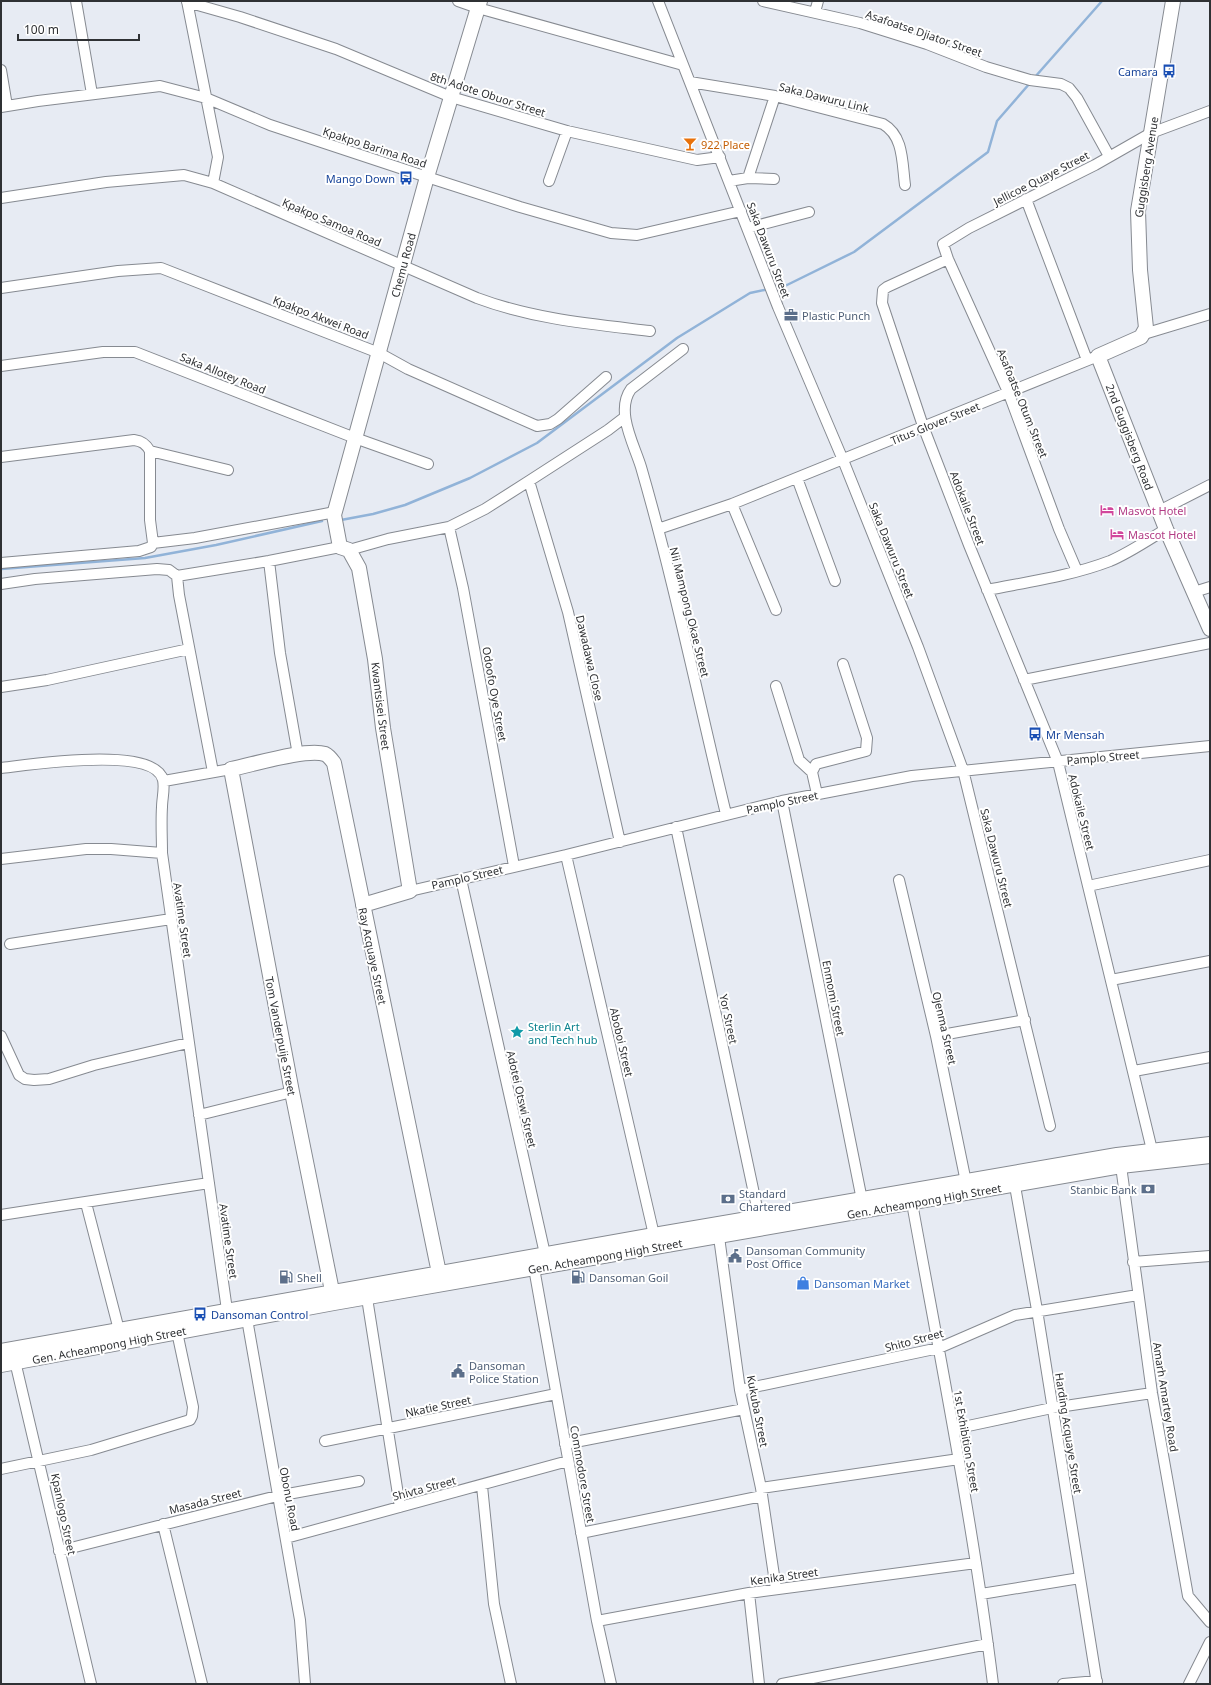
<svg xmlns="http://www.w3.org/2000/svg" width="1211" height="1685" viewBox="0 0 1211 1685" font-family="'Noto Sans',sans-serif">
<rect width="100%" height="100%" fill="#e7ebf3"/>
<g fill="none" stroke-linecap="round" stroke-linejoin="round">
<path stroke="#91b3d8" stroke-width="2.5" d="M1035,77L1102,1
M773,288L787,285L854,252L988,152L997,121L1030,83
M341,520L373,514L405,505L470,478L537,443L677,338L750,293L769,289
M1,569L145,558L216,545L322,521"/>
<g stroke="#868a91" stroke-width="12">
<path id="street" d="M76,1L92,94
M187,1L218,157L213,183
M458,1L478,8L683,65
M658,1L778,307L843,460L918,647L963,770L1050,1126
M763,1L860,23L927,44L986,67L1030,80L1061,84L1069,88L1077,98L1109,156
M187,2L240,17L336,49L451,97L567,131L697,160L720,157
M815,12L818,1
M1,70L7,106
M690,82L775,96L883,124C904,136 902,163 905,185
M1,107L38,101L160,86L206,98L270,125L427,177L520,207L611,233L637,235L741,211
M748,178L774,179
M549,181L567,131
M729,181L748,178L775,96
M1,198L106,182L184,175L213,183L477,298C533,319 591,324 650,331
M1026,199L1087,360
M748,228L809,212
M948,259L887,287L883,290L882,303L923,426L969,545L1058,762L1152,1150
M1,288L118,271L161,268L379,353L408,369L537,426L550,424L558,419L606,377
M1144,334L1210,314
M683,349L631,389C615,411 634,444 641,467C674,581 698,698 726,814
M1,366L103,352H135L355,438L428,464
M150,451L228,470
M1,457L134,440C142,441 146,444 150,451V520L153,543L151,547L139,551L1,563
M797,478L835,581
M529,481L568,612L620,842
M732,504L776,610
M1159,511L1210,485
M449,527L463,588L514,866
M658,529L732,504L1098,356
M153,543L195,538L335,512
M349,550L388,539L449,527L485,509L529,481L608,430L625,417
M269,561L280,653L298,755
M1077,571L1059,529L1009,394L948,259L943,244L969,228L1095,165L1151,133L1210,111
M177,576L179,595L213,772
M177,576L269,561L340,547
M1,584L35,579L157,569L169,570L177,576
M987,590C1027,582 1071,576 1110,561C1129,553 1148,540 1166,529
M1194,592L1210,587
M1024,680L1210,643
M776,686L799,760L812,772
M1,687L47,680L189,649
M1,768C28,765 155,745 163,780C165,788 162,799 162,807C161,822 162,838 162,853L227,1310
M164,781L231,769
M817,794L812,772L816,764L866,751L867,738L843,664
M782,801L862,1200
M676,827L759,1217
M566,855L654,1235
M1,859L86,849H111L162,853
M461,879L545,1254
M899,880L936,1036L966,1182
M1088,886L1210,860
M410,891L566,855L782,801L912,776L1210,746
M10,944L171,919
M1111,980L1210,961
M1,1036L19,1075L25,1079L34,1080L49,1079L94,1065L188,1043
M936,1036L1025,1020
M1134,1071L1210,1057
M199,1115L292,1092
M1121,1166L1152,1393L1188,1596L1210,1622
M1015,1186L1037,1310L1097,1684
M86,1203L119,1330
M912,1203C941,1363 973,1523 993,1684
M1,1215L209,1183
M719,1237L740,1390L761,1488L776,1589
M1133,1262L1210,1256
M534,1268L597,1621L611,1684
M367,1298L400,1507
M247,1319L300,1620L305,1684
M14,1357L91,1684
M740,1390L939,1348L1015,1315L1138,1295
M954,1429L1052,1408L1152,1393
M325,1441L556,1394
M565,1444L744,1409
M1,1469L91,1450L190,1420L192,1416L193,1407L177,1332
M482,1486L494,1604L511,1684
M761,1488L959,1459
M163,1524L202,1684
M581,1533L762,1496
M286,1538L568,1461
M59,1551L277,1496L359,1481
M749,1593L759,1684
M981,1594L1080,1578
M597,1621L749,1593L976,1563
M782,1684L988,1644
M1063,1684L1097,1681
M1189,1684L1210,1642"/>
</g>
<g stroke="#868a91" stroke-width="16">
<path id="secondary" d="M1173,1L1138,211L1140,270L1146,328L1141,337L1098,356L1166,529L1210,629
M363,905L410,891L383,728L375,659L359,568L349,550L340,547L334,515L427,177L480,1
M334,1301L292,1092L231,769C252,765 306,748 325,754C329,756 331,759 334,763L439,1273
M1,1351L654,1235L1117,1155L1210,1144
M1,1365L334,1303L1121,1166L1210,1156"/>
</g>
<use href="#street" stroke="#fff" stroke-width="10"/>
<use href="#secondary" stroke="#fff" stroke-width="14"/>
</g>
<defs>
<g id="bus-bare" transform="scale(1.08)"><path d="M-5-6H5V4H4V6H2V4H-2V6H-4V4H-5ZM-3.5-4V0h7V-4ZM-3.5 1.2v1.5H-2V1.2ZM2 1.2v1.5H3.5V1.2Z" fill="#1a4fb4" stroke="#fff" stroke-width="2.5" paint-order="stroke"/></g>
<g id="bar-bare" transform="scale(1.08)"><path d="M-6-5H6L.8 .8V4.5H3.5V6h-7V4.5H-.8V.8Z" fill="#e8710a" stroke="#fff" stroke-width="2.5" paint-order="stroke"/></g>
<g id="office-bare" transform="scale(1.08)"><path d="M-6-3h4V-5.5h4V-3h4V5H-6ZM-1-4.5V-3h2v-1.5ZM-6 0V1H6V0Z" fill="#5c6f8a" stroke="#fff" stroke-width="2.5" paint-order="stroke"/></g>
<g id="hotel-bare" transform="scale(1.08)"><path d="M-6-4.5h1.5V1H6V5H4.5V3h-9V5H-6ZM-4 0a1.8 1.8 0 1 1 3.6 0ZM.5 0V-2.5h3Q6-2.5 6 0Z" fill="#d1479c" stroke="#fff" stroke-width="2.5" paint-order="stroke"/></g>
<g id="sight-bare" transform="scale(1.08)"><path d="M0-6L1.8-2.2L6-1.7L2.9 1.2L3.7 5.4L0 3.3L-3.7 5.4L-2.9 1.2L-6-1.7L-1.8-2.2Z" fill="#0f9aa8" stroke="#fff" stroke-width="2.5" paint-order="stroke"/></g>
<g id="bank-bare" transform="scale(1.08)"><path d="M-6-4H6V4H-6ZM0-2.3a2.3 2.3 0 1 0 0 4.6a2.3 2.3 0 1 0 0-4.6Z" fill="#5c6f8a" stroke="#fff" stroke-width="2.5" paint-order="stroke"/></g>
<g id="civic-bare" transform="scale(1.08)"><path d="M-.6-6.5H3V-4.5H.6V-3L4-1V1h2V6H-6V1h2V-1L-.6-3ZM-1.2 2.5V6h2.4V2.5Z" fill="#5c6f8a" stroke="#fff" stroke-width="2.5" paint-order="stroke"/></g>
<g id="fuel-bare" transform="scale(1.08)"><path d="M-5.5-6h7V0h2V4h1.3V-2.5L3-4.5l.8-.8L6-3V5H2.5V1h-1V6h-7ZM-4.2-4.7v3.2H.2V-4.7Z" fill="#5c6f8a" stroke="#fff" stroke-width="2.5" paint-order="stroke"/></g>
<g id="shop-bare" transform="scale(1.08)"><path d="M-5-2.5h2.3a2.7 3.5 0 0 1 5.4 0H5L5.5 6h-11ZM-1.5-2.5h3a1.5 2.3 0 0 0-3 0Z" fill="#3f7fe0" stroke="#fff" stroke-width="2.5" paint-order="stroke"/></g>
</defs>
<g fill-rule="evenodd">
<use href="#bus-bare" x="1169" y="71"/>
<use href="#bar-bare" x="690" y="144"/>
<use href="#bus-bare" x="406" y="178"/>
<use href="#office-bare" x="791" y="315"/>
<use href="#hotel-bare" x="1107" y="510"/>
<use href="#hotel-bare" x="1117" y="534"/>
<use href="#bus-bare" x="1035" y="734"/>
<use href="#sight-bare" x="517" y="1032"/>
<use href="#bank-bare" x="1148" y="1189"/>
<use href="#bank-bare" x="728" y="1199"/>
<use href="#civic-bare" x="735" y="1256"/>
<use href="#fuel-bare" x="286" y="1277"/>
<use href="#fuel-bare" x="578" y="1277"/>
<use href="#shop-bare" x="803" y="1283"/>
<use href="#bus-bare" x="200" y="1314"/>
<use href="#civic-bare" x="458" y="1371"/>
</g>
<g text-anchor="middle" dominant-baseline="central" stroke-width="4" stroke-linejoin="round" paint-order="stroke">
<g font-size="11" fill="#2f3134" stroke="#fff">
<text transform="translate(924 33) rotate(19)">Asafoatse Djiator Street</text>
<text transform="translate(488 94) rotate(18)">8th Adote Obuor Street</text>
<text transform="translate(824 97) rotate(14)">Saka Dawuru Link</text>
<text transform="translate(375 147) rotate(18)">Kpakpo Barima Road</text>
<text transform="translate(1146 167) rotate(-81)">Guggisberg Avenue</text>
<text transform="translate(1041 178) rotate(-27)">Jellicoe Quaye Street</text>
<text transform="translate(332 222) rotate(23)">Kpakpo Samoa Road</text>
<text transform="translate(769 250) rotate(69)">Saka Dawuru Street</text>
<text transform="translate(403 265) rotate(-75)">Chemu Road</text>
<text transform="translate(321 317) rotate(21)">Kpakpo Akwei Road</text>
<text transform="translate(223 373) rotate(22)">Saka Allotey Road</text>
<text transform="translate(1023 403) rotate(68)">Asafoatse Otum Street</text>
<text transform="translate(935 423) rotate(-22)">Titus Glover Street</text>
<text transform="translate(1130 437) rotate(69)">2nd Guggisberg Road</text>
<text transform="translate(968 508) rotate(69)">Adokaile Street</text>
<text transform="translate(892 550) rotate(68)">Saka Dawuru Street</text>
<text transform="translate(690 612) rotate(76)">Nii Mampong Okae Street</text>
<text transform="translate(590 658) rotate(77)">Dawadawa Close</text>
<text transform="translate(495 694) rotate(80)">Odoofo Oye Street</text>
<text transform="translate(381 706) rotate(83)">Kwantsisei Street</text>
<text transform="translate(1103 757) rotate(-5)">Pamplo Street</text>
<text transform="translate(782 802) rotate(-12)">Pamplo Street</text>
<text transform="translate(1082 812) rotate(76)">Adokaile Street</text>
<text transform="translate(997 858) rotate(76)">Saka Dawuru Street</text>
<text transform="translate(467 877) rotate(-13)">Pamplo Street</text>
<text transform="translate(183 920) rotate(82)">Avatime Street</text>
<text transform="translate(373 956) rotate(78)">Ray Acquaye Street</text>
<text transform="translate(834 998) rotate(79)">Enmomi Street</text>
<text transform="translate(729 1019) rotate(78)">Yor Street</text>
<text transform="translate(945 1028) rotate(77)">Ojenma Street</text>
<text transform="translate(281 1036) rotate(79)">Tom Vanderpuije Street</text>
<text transform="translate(622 1042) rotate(77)">Aboboi Street</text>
<text transform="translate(522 1099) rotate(77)">Adotei Otswi Street</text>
<text transform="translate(924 1201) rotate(-10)">Gen. Acheampong High Street</text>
<text transform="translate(229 1241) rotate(82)">Avatime Street</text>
<text transform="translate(605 1256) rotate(-10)">Gen. Acheampong High Street</text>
<text transform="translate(914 1340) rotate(-15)">Shito Street</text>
<text transform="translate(109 1345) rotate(-11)">Gen. Acheampong High Street</text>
<text transform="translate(1166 1397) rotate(81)">Amarh Amartey Road</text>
<text transform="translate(438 1406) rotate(-12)">Nkatie Street</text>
<text transform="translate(758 1411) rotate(79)">Kukuba Street</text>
<text transform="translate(1069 1433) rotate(81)">Harding Acquaye Street</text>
<text transform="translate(967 1441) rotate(80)">1st Exhibition Street</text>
<text transform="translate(583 1474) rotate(80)">Commodore Street</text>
<text transform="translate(424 1488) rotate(-15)">Shivta Street</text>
<text transform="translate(290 1499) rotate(79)">Obonu Road</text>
<text transform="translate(205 1501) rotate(-14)">Masada Street</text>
<text transform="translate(64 1514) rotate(78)">Kpanlogo Street</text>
<text transform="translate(784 1576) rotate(-8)">Kenika Street</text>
</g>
<g font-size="11" fill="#164399" stroke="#fff" text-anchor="end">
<text x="1158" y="71">Camara</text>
<text x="395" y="178">Mango Down</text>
<text x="1046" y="734" text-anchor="start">Mr Mensah</text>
<text x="211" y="1314" text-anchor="start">Dansoman Control</text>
</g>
<g font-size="11" fill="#c56008" stroke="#fff" text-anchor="start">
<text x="701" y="144">922 Place</text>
</g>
<g font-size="11" fill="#4e5e75" stroke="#fff" text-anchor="start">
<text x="802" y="315">Plastic Punch</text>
<text x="1137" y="1189" text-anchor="end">Stanbic Bank</text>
<text x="739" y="1193">Standard<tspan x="739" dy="13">Chartered</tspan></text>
<text x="746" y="1250">Dansoman Community<tspan x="746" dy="13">Post Office</tspan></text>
<text x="297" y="1277">Shell</text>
<text x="589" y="1277">Dansoman Goil</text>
<text x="469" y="1365">Dansoman<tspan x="469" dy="13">Police Station</tspan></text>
</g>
<g font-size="11" fill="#b23c85" stroke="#fff" text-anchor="start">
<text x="1118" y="510">Masvot Hotel</text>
<text x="1128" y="534">Mascot Hotel</text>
</g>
<g font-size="11" fill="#0d838f" stroke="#fff" text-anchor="start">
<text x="528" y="1026">Sterlin Art<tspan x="528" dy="13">and Tech hub</tspan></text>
</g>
<g font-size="11" fill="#366cbe" stroke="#fff" text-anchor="start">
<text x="814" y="1283">Dansoman Market</text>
</g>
</g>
<rect width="1211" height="1685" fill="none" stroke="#2f3134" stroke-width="4"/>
<path d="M18 34v6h121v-6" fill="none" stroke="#2f3134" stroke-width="2"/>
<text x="24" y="34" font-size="12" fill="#2f3134" stroke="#ffffff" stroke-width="3" paint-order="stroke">100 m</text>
</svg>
